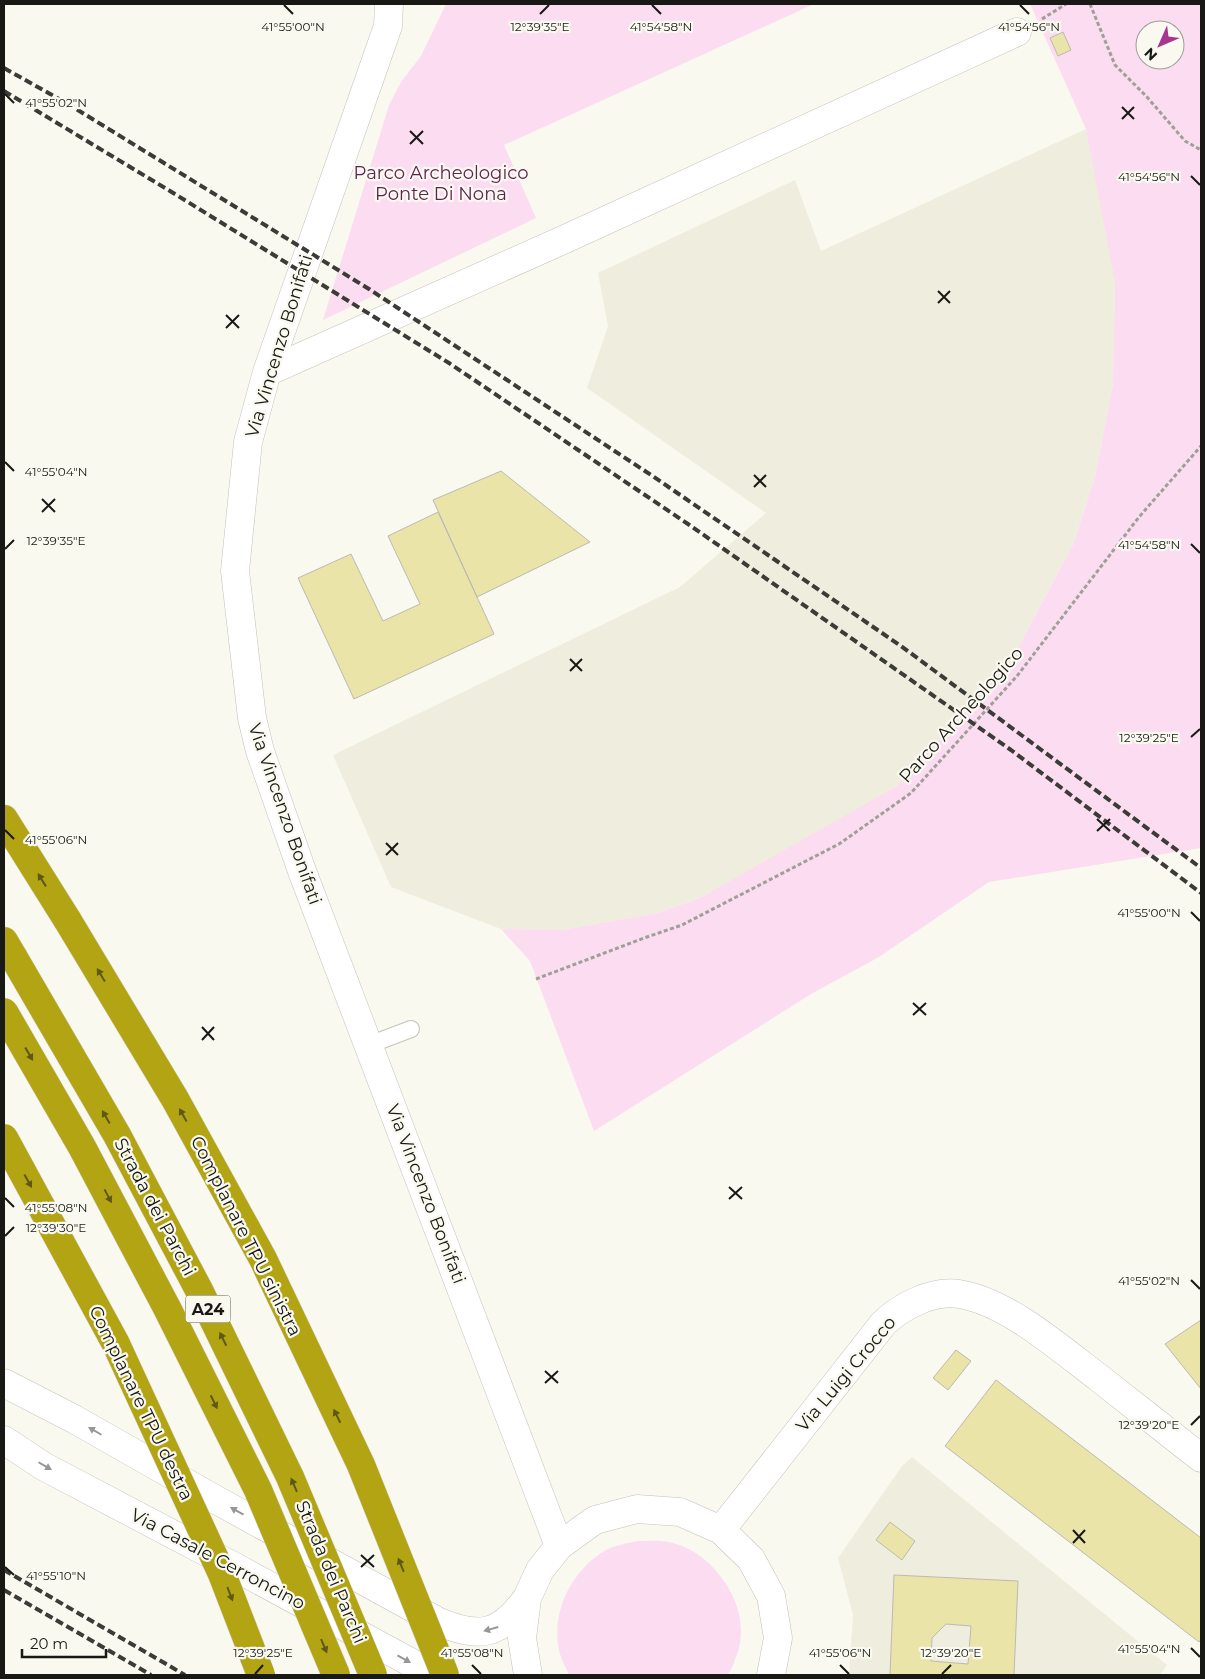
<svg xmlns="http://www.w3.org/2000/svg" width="1205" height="1679" viewBox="0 0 1205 1679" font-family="Montserrat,sans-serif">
<rect width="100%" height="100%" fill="#f9f9f0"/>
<path fill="#efeddd" d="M1086,129L1100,178L1115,282L1113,384L1095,477L1073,545L1012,659L948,740L897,786L753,878L658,913L563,930L501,929L391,887L333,755L680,587L766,513L587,388L608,326L598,273L795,180L821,251Z
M912,1457L1167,1665L1160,1675H849L853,1615L838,1558L902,1466Z"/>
<path fill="#fcdcf1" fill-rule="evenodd" d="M446,4H814L504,145L536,218L323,320L389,105L401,82L421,56Z
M1030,4H1201V848L989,882L879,957L811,994L594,1131L530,961L501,929L563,930L658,913L702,897L897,786L1012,659L1073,545L1095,477L1113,384L1115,282L1086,129ZM1145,30H1175V60H1145Z
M638,1541C648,1541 659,1540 669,1542C708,1550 741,1592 741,1631C741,1647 735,1662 728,1675H569C566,1668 562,1661 560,1654C549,1614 572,1568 608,1549C617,1545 629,1543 638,1541Z"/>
<path fill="#eae4a8" stroke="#bbbab2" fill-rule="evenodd" d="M1063,32L1071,50L1058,56L1050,38Z
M501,471L590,542L477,597L433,500Z
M438,512L494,634L354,699L298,578L351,554L383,621L420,604L388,536Z
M1201,1320V1389L1165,1344Z
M956,1350L971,1361L948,1390L933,1378Z
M996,1380L1201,1538V1639L1199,1642L945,1446Z
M890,1522L915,1541L902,1560L876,1540Z
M894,1575L1018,1581L1014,1675H890ZM946,1624L971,1626L968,1664L931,1661L932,1638Z"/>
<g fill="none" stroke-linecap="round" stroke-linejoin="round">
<g stroke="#c3c2ba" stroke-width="18">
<path id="lane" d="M369,1045L411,1029"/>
</g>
<g stroke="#c3c2ba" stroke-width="29">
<path id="street" d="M389,4L388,26L267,372L248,442L235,571L252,718L260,751L302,871L559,1546
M267,372L563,240L1017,32
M4,1383L74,1419L211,1497L437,1621C479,1639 500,1636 527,1598
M4,1440L43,1466L233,1566L434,1675
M721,1530L883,1324C901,1306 933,1290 959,1294C1006,1301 1061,1349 1099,1378C1133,1405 1167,1431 1201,1458
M528,1675L522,1638L527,1598L540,1570L559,1546L595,1520L637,1509L680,1512L721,1530L751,1559L771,1596L778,1638L771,1675"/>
</g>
<g stroke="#d5d5d5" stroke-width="29">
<path id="highway" d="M4,819L68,921
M4,941L14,958"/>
</g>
<path stroke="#9f9f98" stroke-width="3" stroke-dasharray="4 2.5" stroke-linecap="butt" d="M1090,4L1115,65L1147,97L1185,141L1201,150
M1042,19L1066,4
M536,979L644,938L682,925L839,844L911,793L1017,676L1139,517L1201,446"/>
<use href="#lane" stroke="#fff" stroke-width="16"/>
<use href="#street" stroke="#fff" stroke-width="28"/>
<use href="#highway" stroke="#b3a414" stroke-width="28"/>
<path stroke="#3b3b37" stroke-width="4" stroke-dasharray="8 4" stroke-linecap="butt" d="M4,68L68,104L369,289L651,475L901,646L1201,868
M4,91L170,191L449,363L688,524L1011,750L1201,893
M4,1570L185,1675
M4,1590L151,1675"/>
<g stroke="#d5d5d5" stroke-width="29" stroke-linecap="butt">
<path id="highway-bridge" d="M68,921L175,1099L263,1259L361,1465L445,1675
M14,958L117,1135L200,1292L290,1477L373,1675
M4,1012L82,1147L167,1308L258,1490L336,1675
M4,1138L116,1344L222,1574L261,1675"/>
</g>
<use href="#highway-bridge" stroke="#b3a414" stroke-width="28"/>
</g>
<defs><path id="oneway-solid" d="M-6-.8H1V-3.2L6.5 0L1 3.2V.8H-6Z" transform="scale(1.25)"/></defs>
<g fill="#5e5715">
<use href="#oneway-solid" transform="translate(42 880) rotate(-122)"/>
<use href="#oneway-solid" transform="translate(101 975) rotate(-121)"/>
<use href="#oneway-solid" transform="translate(29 1054) rotate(60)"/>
<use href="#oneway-solid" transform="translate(183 1115) rotate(-119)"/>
<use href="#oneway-solid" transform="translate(106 1117) rotate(-120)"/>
<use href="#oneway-solid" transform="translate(28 1181) rotate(61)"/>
<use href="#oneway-solid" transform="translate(108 1196) rotate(62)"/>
<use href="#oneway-solid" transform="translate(223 1339) rotate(-116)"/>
<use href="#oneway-solid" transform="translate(214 1402) rotate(64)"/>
<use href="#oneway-solid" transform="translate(337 1416) rotate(-116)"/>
<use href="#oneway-solid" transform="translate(294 1485) rotate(-113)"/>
<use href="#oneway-solid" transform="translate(401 1565) rotate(-112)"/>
<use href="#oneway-solid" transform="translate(230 1594) rotate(69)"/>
<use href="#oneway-solid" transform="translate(324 1646) rotate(67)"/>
</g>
<g fill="#979796">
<use href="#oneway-solid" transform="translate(95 1431) rotate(-150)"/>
<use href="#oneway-solid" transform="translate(45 1466) rotate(30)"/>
<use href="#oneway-solid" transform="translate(237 1511) rotate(-151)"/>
<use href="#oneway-solid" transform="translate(491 1629) rotate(164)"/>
<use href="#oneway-solid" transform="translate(404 1659) rotate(29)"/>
</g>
<path fill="none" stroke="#181815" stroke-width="2" d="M284,5L293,14M652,5L661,14M1020,5L1029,14M540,14L549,5M5,94L14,103M1122,107L1134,119M1122,119L1134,107M410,131L423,144M410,144L423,131M1191,176L1200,185M938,291L950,303M938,303L950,291M226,315L239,328M226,328L239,315M5,462L14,471M754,475L766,487M754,487L766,475M42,499L55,512M42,512L55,499M1191,544L1200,553M5,549L14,540M570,659L582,671M570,671L582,659M1191,737L1200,729M1097,819L1110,831M5,830L14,839M1097,831L1110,819M386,843L398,855M386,855L398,843M1191,912L1200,921M913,1003L926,1015M913,1015L926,1003M202,1027L214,1040M202,1040L214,1027M729,1187L742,1199M5,1198L14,1207M729,1199L742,1187M5,1236L14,1227M1191,1280L1200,1289M545,1371L558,1383M545,1383L558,1371M1191,1425L1200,1416M1073,1530L1085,1543M1073,1543L1085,1530M361,1555L374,1567M5,1567L14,1575M361,1567L374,1555M1191,1648L1200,1657M472,1665L481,1674M840,1665L849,1674M255,1674L263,1665M942,1674L951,1665"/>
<g text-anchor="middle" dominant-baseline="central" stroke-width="4.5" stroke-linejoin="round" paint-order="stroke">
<rect fill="#f9f9f0" stroke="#5c5c57" stroke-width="1" x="185.5" y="1295.5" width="45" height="27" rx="4"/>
<g font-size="16" font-weight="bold" fill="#181815">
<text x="208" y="1309">A24</text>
</g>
<g font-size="18" fill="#602351" stroke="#f9f9f0">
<text x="441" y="173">Parco Archeologico<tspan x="441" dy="21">Ponte Di Nona</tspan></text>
</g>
<g font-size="18" fill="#181815" stroke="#f9f9f0">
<text transform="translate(279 346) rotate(-73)">Via Vincenzo Bonifati</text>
<text transform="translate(961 715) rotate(-48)">Parco Archeologico</text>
<text transform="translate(285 814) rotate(71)">Via Vincenzo Bonifati</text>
<text transform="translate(426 1194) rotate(69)">Via Vincenzo Bonifati</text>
<text transform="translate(155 1207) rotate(62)">Strada dei Parchi</text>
<text transform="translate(246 1236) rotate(63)">Complanare TPU sinistra</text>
<text transform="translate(846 1374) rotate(-50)">Via Luigi Crocco</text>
<text transform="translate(141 1403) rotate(64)">Complanare TPU destra</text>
<text transform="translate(218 1559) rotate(28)">Via Casale Cerroncino</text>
<text transform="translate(331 1572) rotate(67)">Strada dei Parchi</text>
</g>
</g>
<g font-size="12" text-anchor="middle" fill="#181815" stroke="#f9f9f0" stroke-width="4.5" stroke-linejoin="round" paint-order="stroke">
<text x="293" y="31">41°55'00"N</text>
<text x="540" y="31">12°39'35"E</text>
<text x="661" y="31">41°54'58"N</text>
<text x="1029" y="31">41°54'56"N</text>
<text x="56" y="107">41°55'02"N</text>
<text x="1149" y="181">41°54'56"N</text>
<text x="56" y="476">41°55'04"N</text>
<text x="56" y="545">12°39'35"E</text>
<text x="1149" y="549">41°54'58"N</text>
<text x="1149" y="742">12°39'25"E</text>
<text x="56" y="844">41°55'06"N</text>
<text x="1149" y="917">41°55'00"N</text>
<text x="56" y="1212">41°55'08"N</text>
<text x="56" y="1232">12°39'30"E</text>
<text x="1149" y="1285">41°55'02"N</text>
<text x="1149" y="1429">12°39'20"E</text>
<text x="56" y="1580">41°55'10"N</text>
<text x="1149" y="1653">41°55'04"N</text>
<text x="263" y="1657">12°39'25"E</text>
<text x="472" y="1657">41°55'08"N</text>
<text x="840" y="1657">41°55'06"N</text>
<text x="951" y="1657">12°39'20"E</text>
</g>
<rect width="1205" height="1679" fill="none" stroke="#181815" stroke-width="10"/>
<g transform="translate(1160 45) rotate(225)"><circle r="24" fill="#f9f9f0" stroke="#9f9f98"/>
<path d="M0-4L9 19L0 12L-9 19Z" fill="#a8358f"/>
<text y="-8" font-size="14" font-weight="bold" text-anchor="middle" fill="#181815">N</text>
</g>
<path d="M22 1649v8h84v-8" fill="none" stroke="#181815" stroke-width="2.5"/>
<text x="30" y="1649" font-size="15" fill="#181815" stroke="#f9f9f0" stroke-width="4" paint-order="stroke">20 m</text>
</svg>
